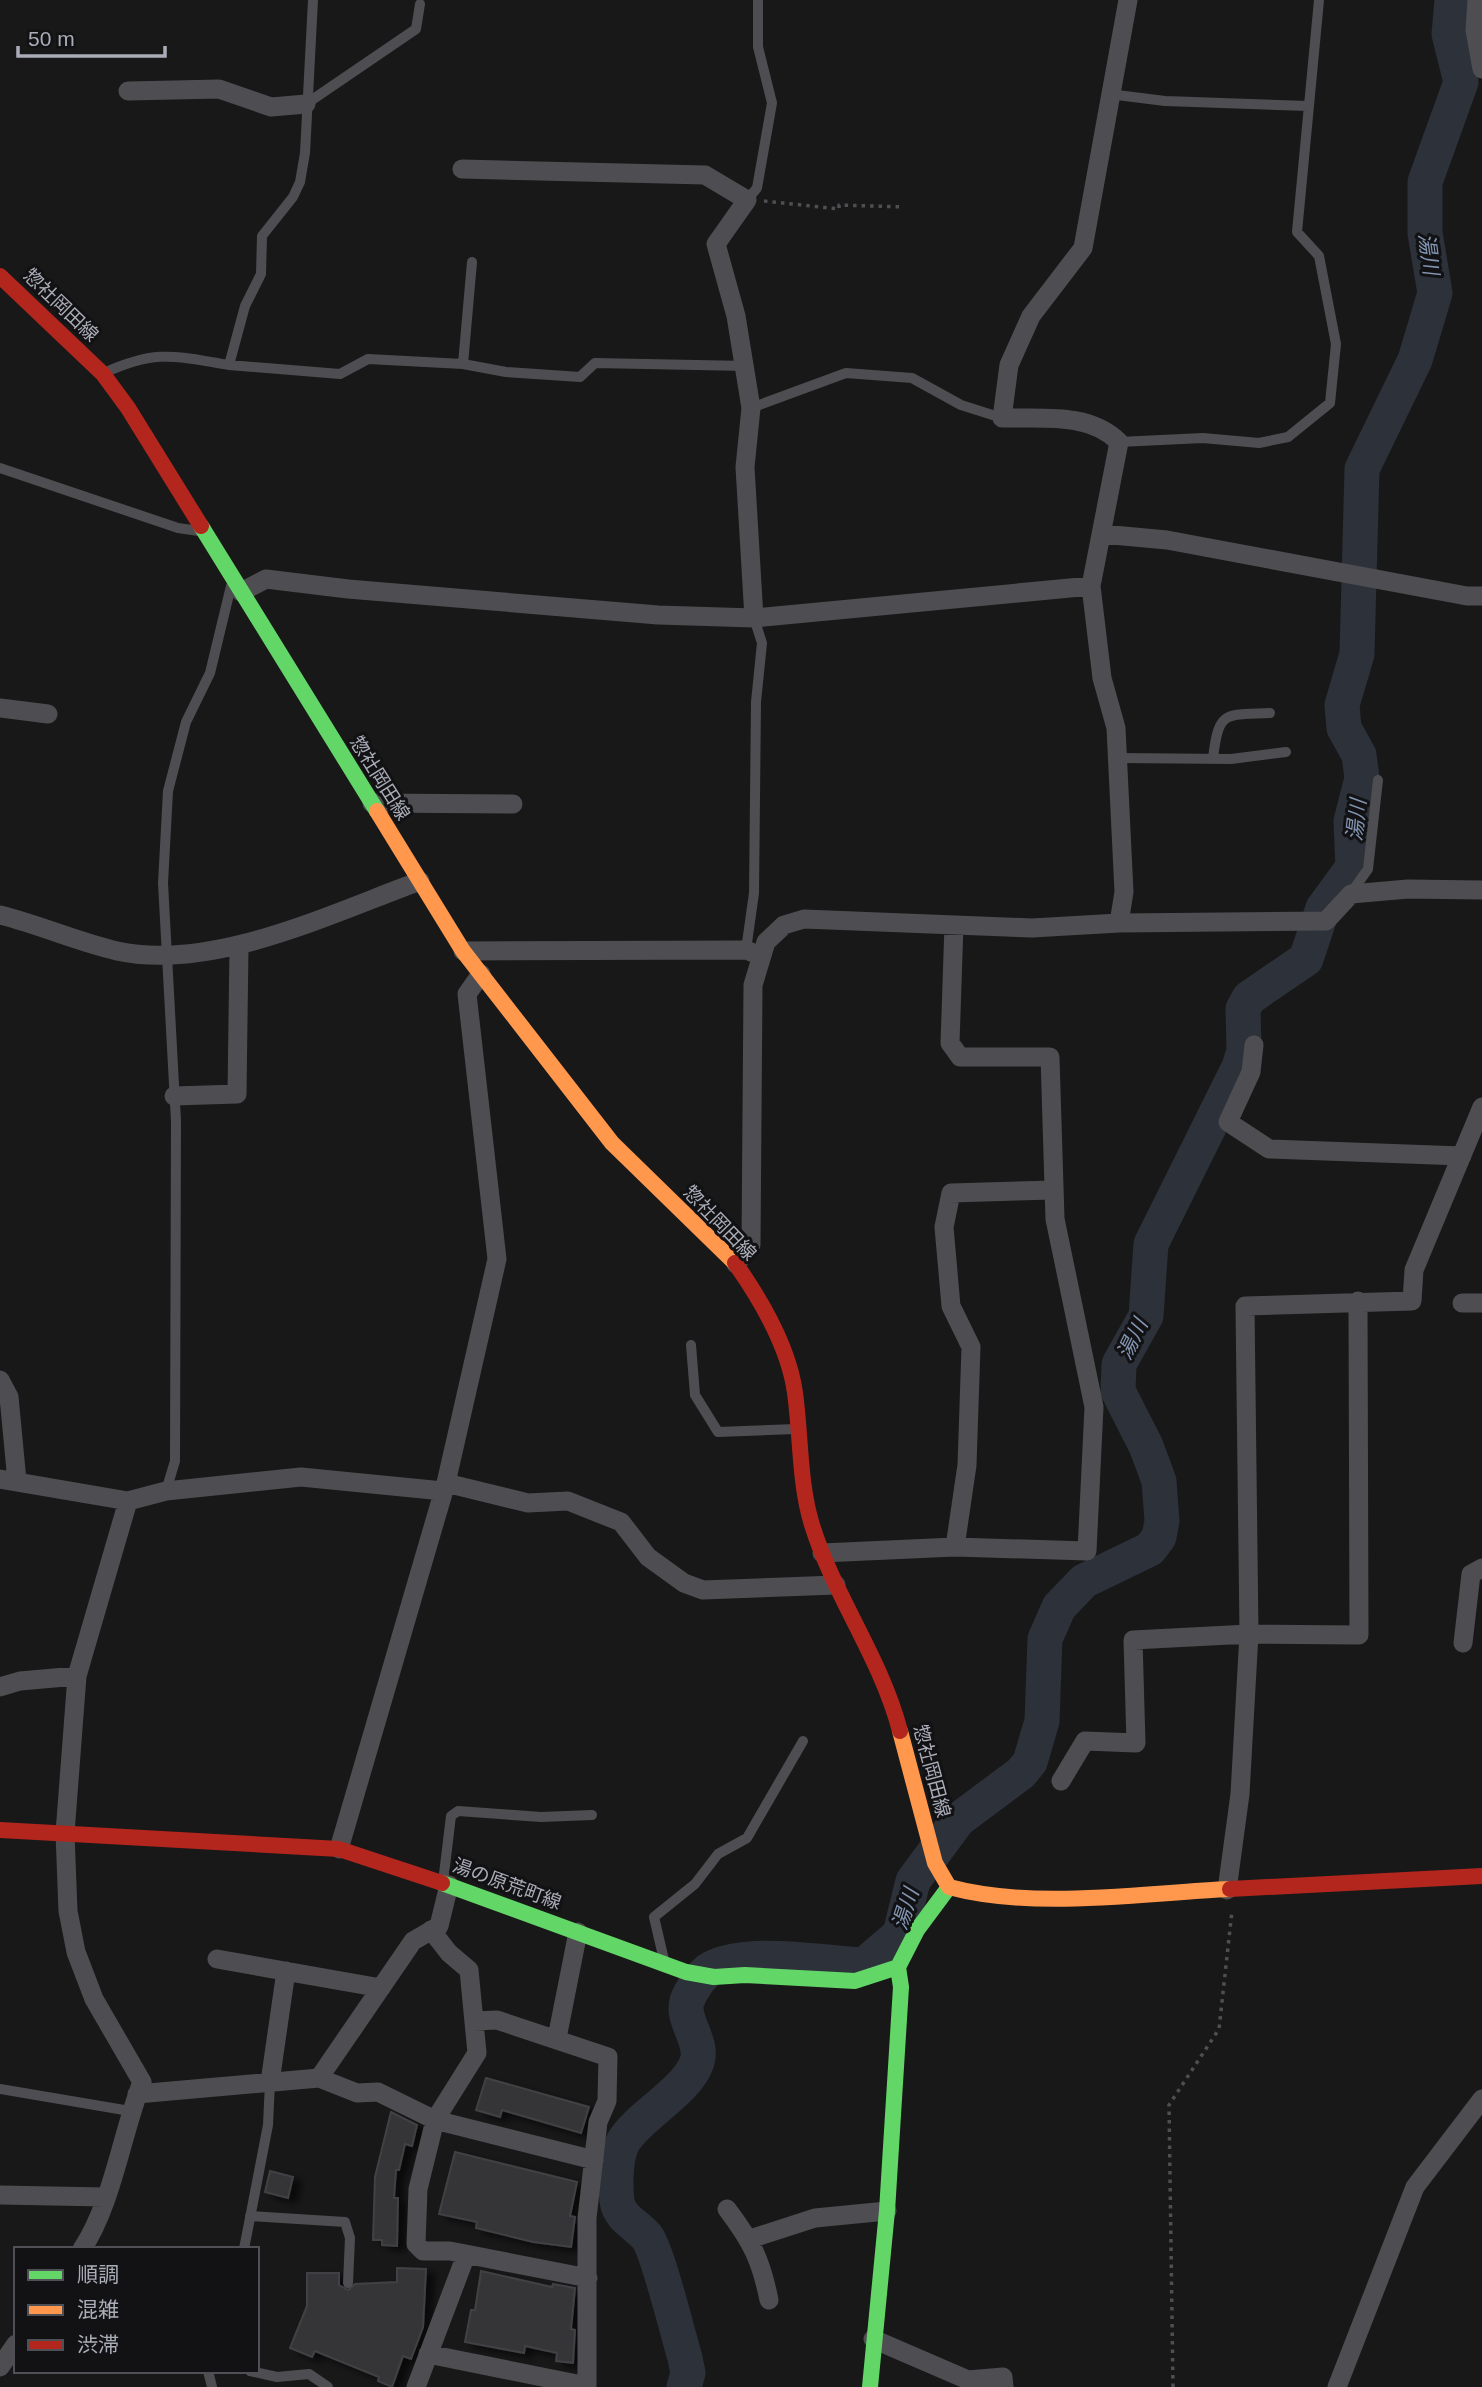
<svg xmlns="http://www.w3.org/2000/svg" width="1482" height="2387" viewBox="0 0 1482 2387" font-family="Helvetica,'Noto Sans JP',sans-serif">
<defs>
<filter id="shadow"><feDropShadow dx="8" dy="4.5" stdDeviation="3.5" flood-color="#0009"/></filter>
</defs>
<rect width="100%" height="100%" fill="#181818"/>
<g fill="none" stroke-linecap="round" stroke-linejoin="round">
<path stroke="#2c313a" stroke-width="35" d="M684,2387L688,2373L685,2358C678,2335 658,2252 647,2237C637,2225 619,2218 617,2201C615,2185 615,2153 625,2139C643,2113 687,2091 697,2062C704,2041 681,2021 687,2001C691,1990 702,1973 712,1968C747,1949 824,1963 864,1965L900,1934L913,1881L958,1820L1021,1773L1030,1762L1042,1721L1045,1639L1059,1607L1084,1581L1150,1549L1159,1537L1162,1521L1159,1481L1146,1446L1118,1391L1119,1364L1146,1316L1151,1244L1239,1067L1244,1051L1243,1009L1249,998L1306,959L1323,908L1353,867L1351,821L1362,778L1359,755L1344,728L1342,705L1357,654L1362,469L1415,360L1435,293L1425,233V182L1461,82L1449,34L1452,0"/>
</g>
<path fill="#363637" stroke="#414144" stroke-width="2" filter="url(#shadow)" d="M486,2078L589,2107L581,2133L502,2110L500,2117L476,2110Z
M391,2112L417,2125L412,2146L405,2144L399,2170H396L394,2198H398L397,2246L382,2245V2240H373L375,2177Z
M455,2152L577,2182L570,2216L575,2217L571,2247L533,2242L476,2228L477,2222L439,2214Z
M270,2171L293,2177L288,2198L265,2192Z
M397,2268L426,2269L423,2327L411,2359L403,2356L392,2387L378,2381L379,2377L315,2351L312,2357L290,2348L307,2306V2273H339V2285L348,2290L355,2284L397,2282Z
M481,2271L552,2287L553,2284L575,2288L571,2329L575,2330L573,2363L556,2361L557,2353L525,2346L524,2353L465,2342L471,2310H475Z"/>
<g fill="none" stroke-linecap="round" stroke-linejoin="round">
<path stroke="#4f4f53" stroke-width="3.5" stroke-dasharray="3.5 5" stroke-linecap="butt" d="M764,201L839,209V205L904,207
M1173,2387L1169,2105L1219,2029L1232,1911"/>
<path stroke="#4e4e52" stroke-width="10" d="M1109,94L1165,101L1308,106
M306,104L416,29L420,4
M747,200L757,188L772,103L758,47V0
M463,364L506,372L580,377L595,363L747,366
M229,365L340,374L368,359L463,364L472,262
M104,373C157,349 174,356 229,365L245,306L261,274L262,236L293,197L300,182L305,153L313,0
M751,408L846,373L912,378L961,405L1002,418
M1119,442L1203,438L1259,443L1288,437L1330,403L1336,344L1319,256L1297,232L1319,0
M0,468L178,528L199,531
M1118,758L1231,759L1286,752
M1213,758C1219,710 1224,715 1270,713
M1351,893L1368,869L1378,780
M746,950L754,893L756,702L762,643L754,618
M691,1345L695,1395L718,1432L796,1429
M166,1491L175,1461L176,1121L163,883L168,791L186,722L210,673L231,586
M443,1882L451,1816L458,1811L541,1817L592,1815
M664,1960L654,1917L695,1884L718,1854L747,1838L803,1741
M0,2089L130,2111
M250,2216L345,2222L350,2238L348,2283
M244,2249L268,2125L270,2082
M208,2371L212,2387
M250,2371L277,2377L309,2374L328,2387"/>
<path stroke="#4e4e52" stroke-width="19" d="M1477,0L1475,30L1482,69
M128,91L219,89L271,107L306,104
M462,169L705,175L747,200L716,244L736,316L751,408L745,467L754,618
M1102,534L1167,540L1467,596H1482
M241,592L266,579L348,589L658,615L754,618L1091,586
M0,708L48,714
M372,803L513,804
M0,915C40,925 78,942 117,951C212,972 332,913 420,881
M1119,923L1124,892L1116,728L1102,678L1091,586L1119,442C1089,412 1042,419 1002,418L1009,365L1031,316L1083,248L1128,0
M463,951L746,950L761,956
M1254,1045L1251,1072L1228,1122L1269,1149L1462,1156
M174,1096L237,1094L239,947
M736,1264L751,1245L753,985L766,942L784,925L804,919L1032,928L1119,923L1326,921L1351,894L1408,889L1482,890
M1462,1303H1482
M0,1380L9,1397L17,1481
M0,1479L128,1501L166,1491L301,1477L443,1491
M446,1483L528,1503L568,1501L621,1522L648,1557L684,1583L703,1590L836,1585
M955,1547L967,1465L971,1347L951,1306L944,1227L951,1193L1054,1190
M822,1553L955,1547L1087,1551L1094,1407L1055,1219L1050,1057H960L950,1043L954,925
M1463,1643L1471,1574L1482,1568
M0,1687L20,1681L77,1676
M1061,1781L1085,1741L1136,1743L1133,1640L1249,1634L1359,1635L1358,1301
M339,1849L446,1483L497,1259L467,994L481,974
M1227,1890L1240,1794L1249,1634L1245,1306L1412,1301L1414,1270L1482,1107
M431,1930L449,1953L469,1970L477,2053L435,2120L418,2189L416,2244L423,2251H450L588,2278
M217,1959L381,1988
M475,2021L497,2020L608,2057L607,2101L598,2122L587,2218V2387
M557,2038L578,1932
M319,2078L357,2093L378,2092L435,2120L594,2160
M270,2082L286,1971
M137,2094L319,2078L413,1941L439,1926L449,1885
M0,2195L105,2197
M727,2209C752,2242 761,2260 769,2300
M750,2239L815,2218L887,2211
M82,2249C112,2205 122,2133 142,2082L94,1999L76,1952L68,1911L65,1833L77,1676L128,1501
M873,2339L968,2380L1003,2377L1004,2387
M428,2354L587,2386
M0,2367L16,2344
M416,2387L466,2255
M1337,2387L1415,2187L1482,2099"/>
<path stroke="#63d668" stroke-width="16" d="M201,526L377,811
M442,1883L686,1972L714,1977L745,1975L855,1981L898,1967L917,1930L949,1887
M870,2387L887,2211L901,1987L898,1967"/>
<path stroke="#ff974d" stroke-width="16" d="M377,811L463,951L612,1143L735,1263
M900,1731L935,1863L949,1887C1034,1910 1142,1893 1230,1889"/>
<path stroke="#b3261e" stroke-width="16" d="M0,276L103,374L128,408L201,526
M735,1263C761,1300 789,1347 795,1393C801,1436 799,1483 812,1525C834,1596 881,1658 900,1731
M0,1830L339,1849L442,1883
M1230,1889L1482,1876"/>
</g>
<g text-anchor="middle" dominant-baseline="central" stroke-width="6" stroke-linejoin="round" paint-order="stroke">
<g font-size="19" fill="#aaacb8" stroke="#121214">
<text transform="translate(61 305) rotate(44)">惣社岡田線</text>
<text transform="translate(380 778) rotate(58)">惣社岡田線</text>
<text transform="translate(720 1223) rotate(46)">惣社岡田線</text>
<text transform="translate(932 1771) rotate(75)">惣社岡田線</text>
<text transform="translate(507 1884) rotate(20)">湯の原荒町線</text>
</g>
<g font-size="21" font-style="italic" fill="#8395b1" stroke="#121214">
<text transform="translate(1429 254) rotate(82)">湯川</text>
<text transform="translate(1356 820) rotate(-84)">湯川</text>
<text transform="translate(1132 1339) rotate(-64)">湯川</text>
<text transform="translate(905 1909) rotate(-72)">湯川</text>
</g>
</g>
<rect x="14" y="2247" width="245" height="126" fill="#121214" stroke="#4f5056" stroke-width="2"/>
<rect x="28" y="2270" width="35" height="10" fill="#63d668" stroke="#4f5056" stroke-width="2"/>
<text x="77" y="2282" font-size="21" fill="#aaacb8">順調</text>
<rect x="28" y="2305" width="35" height="10" fill="#ff974d" stroke="#4f5056" stroke-width="2"/>
<text x="77" y="2317" font-size="21" fill="#aaacb8">混雑</text>
<rect x="28" y="2340" width="35" height="10" fill="#b3261e" stroke="#4f5056" stroke-width="2"/>
<text x="77" y="2352" font-size="21" fill="#aaacb8">渋滞</text>
<path d="M18 46v10h147v-10" fill="none" stroke="#aaacb8" stroke-width="3.5"/>
<text x="28" y="46" font-size="21" fill="#aaacb8" stroke="#121214" stroke-width="5" paint-order="stroke">50 m</text>
</svg>
